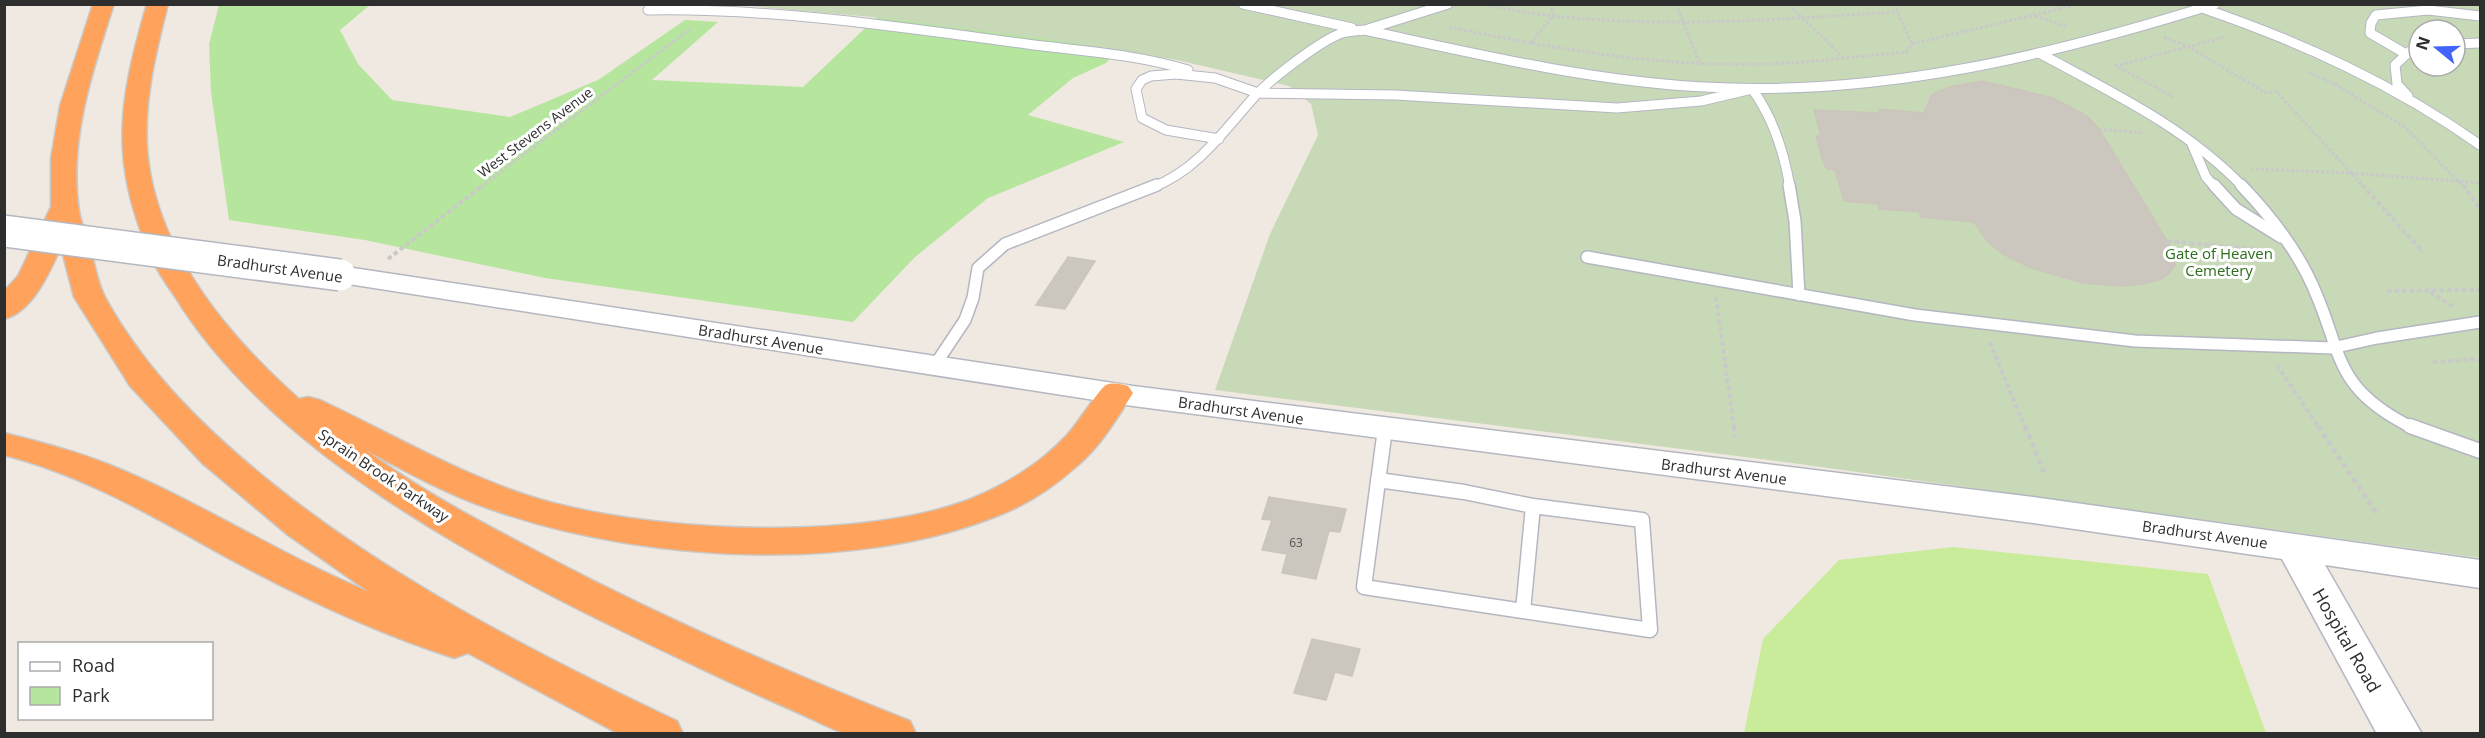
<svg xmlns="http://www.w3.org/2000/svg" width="2485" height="738" viewBox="0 0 2485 738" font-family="'Open Sans',sans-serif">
<rect width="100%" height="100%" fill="#efe9e1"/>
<path fill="#b6e59e" d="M960,4L1123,43L1106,63L1073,78L1028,115L1124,142L988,198L915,257L853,322L545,278L365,240L229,220L211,92L209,44L219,5H370L340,30L358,64L392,100L510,117L598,80L685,20L718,22L652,80L803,87L879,15Z"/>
<path fill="#c8d9b8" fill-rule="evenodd" d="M738,5H2480V558L1792,463L1215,390L1270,234L1318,135L1311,104L1289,86L1177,60L1074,43L872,17ZM2419,30H2455V66H2419Z"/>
<path fill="#c9ec9a" d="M1953,547L2208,574L2266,733H1744L1763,639L1839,560Z"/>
<path fill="#cbc7bf" stroke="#cbc5ba" stroke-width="1.5" d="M1983,81L2053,98L2087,116L2099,129L2172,249L2175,265L2169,274L2159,280L2142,284L2121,286L2083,283L2031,268L2003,254L1987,241L1974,222L1921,217L1919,212L1879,209L1878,204L1844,201L1835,170L1827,169L1823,161L1816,136H1821L1814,110L1880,113L1879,109L1924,113L1931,96L1935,93L1949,87Z
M1068,257L1095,261L1065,309L1036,305Z
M1269,497L1346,509L1340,532L1329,531L1316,579L1282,573L1287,554L1262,550L1272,520L1262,519Z
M1312,639L1360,649L1352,676L1335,672L1326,700L1294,693Z"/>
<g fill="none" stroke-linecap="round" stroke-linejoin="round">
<g stroke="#b4b7c1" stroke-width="11">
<path id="lane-far2" d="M1243,4L1352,28
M1448,4L1365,30C1477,54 1589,81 1704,87C1880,97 2049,56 2215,4
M2202,8C2301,42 2394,84 2480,145
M648,10C776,8 900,27 1027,44C1081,51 1135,54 1188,70
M2455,44L2480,43
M2041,54C2111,92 2187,128 2243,187
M2406,54L2370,33L2371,23L2376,15L2428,10L2480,16
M2408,96L2397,84L2395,65L2410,51L2419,49
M1219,139L1166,130L1142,118L1136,89L1142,80L1151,76L1176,74L1215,78L1258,93L1396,95L1617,108L1701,101L1752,89C1773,117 1784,153 1790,187
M2192,144L2206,177L2215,187
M1153,187C1198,170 1225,129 1256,95C1272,78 1320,41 1342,33C1349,31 1358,31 1365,30"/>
</g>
<g stroke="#b4b7c1" stroke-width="14">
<path id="lane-far1" d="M1789,185L1795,221L1799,295
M2214,185L2236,209L2281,237
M2241,185C2267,212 2290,241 2307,274C2345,348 2326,385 2413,428
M1587,257L1915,315L2135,341L2332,348L2377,338L2480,322
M935,365L965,320L973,298L978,268L1005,244L1157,185"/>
</g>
<g stroke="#b4b7c1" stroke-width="17">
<path id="lane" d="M2410,426L2480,451
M1385,429L1364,587L1523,611
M1378,480L1464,492L1533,506
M1533,506L1642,520L1650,630L1523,611Z"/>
</g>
<g stroke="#b4b7c1" stroke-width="3">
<path id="secondary" d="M340,266L1133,386L2033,497L2480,560V588L2325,565L2422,734H2377L2282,559L2033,523L1133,406L329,281L325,275L329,269Z"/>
</g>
<g stroke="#c9c9c9" stroke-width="3">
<path id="highway" d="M93,4H114C93,69 68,141 79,211C81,224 87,237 91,250C95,266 98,285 106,299C147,373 208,432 274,485C396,582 536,654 677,721L683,734H619L468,653L454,658C376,633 300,597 228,558C156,518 86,476 4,455V433C40,442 75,451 110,465C199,501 280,555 369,592L288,535L202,463L130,386L74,297L61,247C50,271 33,312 4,319V291L18,276L51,207V159L60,106Z
M147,4H168C156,51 144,99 147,148C154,248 227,335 299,399L308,397L320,400C388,432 454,471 526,495C640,533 866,544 978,496C1010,482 1043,461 1067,435C1076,426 1099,389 1106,385C1113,382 1120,384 1128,386L1133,393C1117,418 1101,446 1078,465C1056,485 1030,503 1002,514C858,574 648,562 502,513C454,498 410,474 366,450C418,489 477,520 534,550C656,615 782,670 910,721L916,734C897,734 862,737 845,733C830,729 815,720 801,714C762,697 724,680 687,662C512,579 277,464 174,295C166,284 158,272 152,259C109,161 118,104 147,4Z"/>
</g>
<path stroke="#c9c9c9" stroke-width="3" stroke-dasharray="3 2" stroke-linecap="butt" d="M1483,4C1504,8 1525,13 1546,15C1662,29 1781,19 1897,12
M1676,4L1700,64
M1788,4L1844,58L1906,52L1912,44L2080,4
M1894,4L1912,44
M2035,16L2067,27
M1449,27C1585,55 1705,75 1844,58
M2164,37L2189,47L2266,93L2276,91L2364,187
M1531,43L1553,16L1551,4
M2308,72L2334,84H2340
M2334,84L2405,127L2464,187
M2174,97L2116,66L2225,37
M2099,129L2144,133
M2251,169L2351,173L2480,183
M481,187L690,29"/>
<path stroke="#c9c9c9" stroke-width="4" stroke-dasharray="4.5 3" stroke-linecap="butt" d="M2362,185L2423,252
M2463,185L2480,209
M2167,241L2265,250
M388,259L483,185
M2387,291L2480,290
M2430,292L2454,307
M1716,297L1734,428
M1990,342L2025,428
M2433,362L2480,359
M2277,365L2319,428"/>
<path stroke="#c9c9c9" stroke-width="4.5" stroke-dasharray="5 4" stroke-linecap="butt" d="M1734,426L1735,437
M2025,426L2045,475
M2318,426L2377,514"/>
<use href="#lane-far2" stroke="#fff" stroke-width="9"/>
<use href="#lane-far1" stroke="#fff" stroke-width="11"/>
<use href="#lane" stroke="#fff" stroke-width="14"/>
<use href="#secondary" fill="#fff" fill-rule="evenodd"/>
<use href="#highway" fill="#ffa35c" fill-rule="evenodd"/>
<g stroke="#b4b7c1" stroke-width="34" stroke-linecap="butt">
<path id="secondary-bridge" d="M4,231L340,275"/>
</g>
<use href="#secondary-bridge" stroke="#fff" stroke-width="31"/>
</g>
<g text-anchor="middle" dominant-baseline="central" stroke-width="6" stroke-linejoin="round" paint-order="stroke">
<g font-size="12" fill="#555452">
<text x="1296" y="542">63</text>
</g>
<g font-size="14" fill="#2e2e2e" stroke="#fff">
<text transform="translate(535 132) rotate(-37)">West Stevens Avenue</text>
</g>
<g font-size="15" fill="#2c6e1b" stroke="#fff">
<text x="2219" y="253">Gate of Heaven<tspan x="2219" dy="17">Cemetery</tspan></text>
</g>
<g font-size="15" fill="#2e2e2e" stroke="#fff">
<text transform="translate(280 268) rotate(8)">Bradhurst Avenue</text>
<text transform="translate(761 339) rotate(9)">Bradhurst Avenue</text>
<text transform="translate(1241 410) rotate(8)">Bradhurst Avenue</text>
<text transform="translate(1724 471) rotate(7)">Bradhurst Avenue</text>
<text transform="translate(384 475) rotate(34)">Sprain Brook Parkway</text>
<text transform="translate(2205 534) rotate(8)">Bradhurst Avenue</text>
</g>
<g font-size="18" fill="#2e2e2e" stroke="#fff">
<text transform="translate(2347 640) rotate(60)">Hospital Road</text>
</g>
</g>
<rect width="2485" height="738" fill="none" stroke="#2e2e2e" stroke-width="12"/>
<rect x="18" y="642" width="195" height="78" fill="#ffffff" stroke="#ababab" stroke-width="1.5"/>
<rect x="30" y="662" width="30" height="9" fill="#ffffff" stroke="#ababab" stroke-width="1.5"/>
<text x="72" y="672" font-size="18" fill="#2e2e2e">Road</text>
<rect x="30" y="687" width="30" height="18" fill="#b6e59e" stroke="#ababab" stroke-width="1.5"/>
<text x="72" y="702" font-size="18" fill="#2e2e2e">Park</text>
<g transform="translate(2437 48) rotate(289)"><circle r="28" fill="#ffffff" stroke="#ababab" stroke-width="1.5"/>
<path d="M0-4.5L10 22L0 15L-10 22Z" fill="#4264fb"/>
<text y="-9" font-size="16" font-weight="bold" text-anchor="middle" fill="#2e2e2e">N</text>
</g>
</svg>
